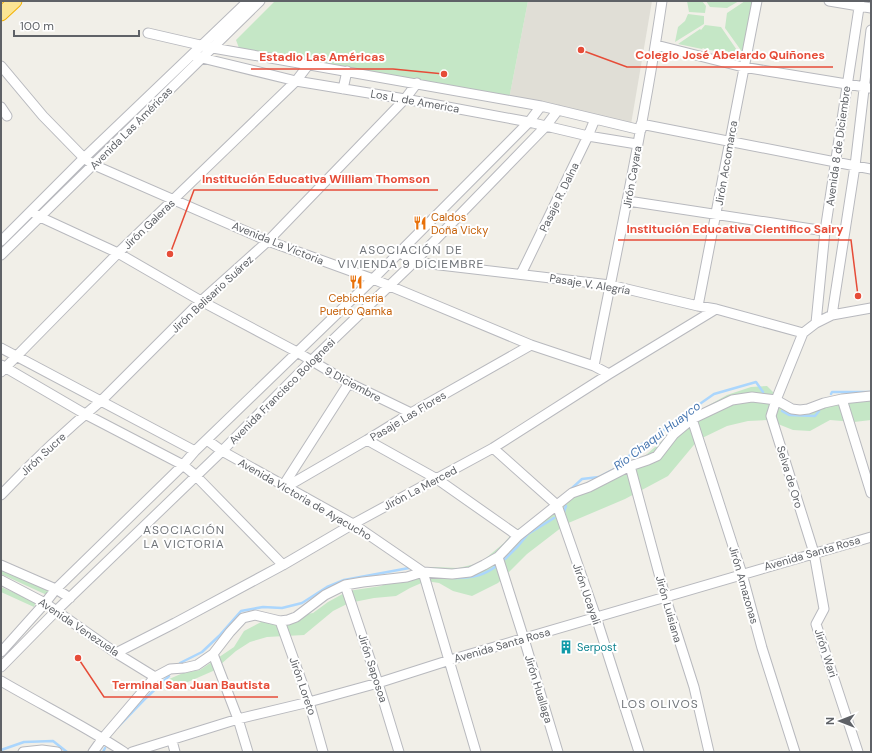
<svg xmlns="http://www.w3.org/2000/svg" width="872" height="753" viewBox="0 0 872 753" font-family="'DM Sans',sans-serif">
<rect width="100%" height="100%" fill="#f1efe8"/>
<path fill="#e0ded6" d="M528,1H652L630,130L509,99Z"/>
<path fill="#c5e7c6" d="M275,1H528L509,99L239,48L236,40Z
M687,1H702L706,6L705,13L689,12Z
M706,1H739L727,8L710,7Z
M745,1H754L745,56L725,28L727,13Z
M688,14L704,16V24L675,42L678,27L685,21Z
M705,25L721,27L741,56L705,49L703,48L702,49L678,44L700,29L701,30Z
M767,386L791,410L871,399V420L854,422L830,420L810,431L793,430L768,420L748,421L727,426L698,440L668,476L625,499L566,524L527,554L498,583L472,596L453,591L439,583L426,581L410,588L396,596L374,598L349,603L333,611L304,635L267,637L250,642L236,651L213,671L181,685L154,691L160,683L183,673L200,670L234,647L244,631L263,621L313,613L328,602L348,591L381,586L405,574L418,570L433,567L458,568L480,563L504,543L515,530L527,525L583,491L624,474L685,421L702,409L727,395L751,387Z
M1,570L51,592L49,596L1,574Z
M1,587L36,602L34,607L1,592Z"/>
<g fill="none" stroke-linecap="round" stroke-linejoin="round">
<path stroke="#abd6fd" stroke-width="2.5" d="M831,394L832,392H871
M782,411L789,415L815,416L819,411
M571,489L582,479L599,477L616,468L642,444L652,440L671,424L714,394L756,382L763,392
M564,512L566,506
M505,559L518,546L528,534L554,518
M455,578C473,578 483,576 498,565
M180,663L202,652L219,636L241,611L263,607L282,608L302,603L327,587L344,580L409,568
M117,728L146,698L169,676
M1,750L24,742L53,741L67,752
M103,752L105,748"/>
<g stroke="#b8b9be" stroke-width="11">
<path id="minor" d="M829,1L871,8
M148,33L213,48L541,106L641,130
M656,45L743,67L871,88
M193,54L202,58L296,81L405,99L529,122L588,136L637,144
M1,66L43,116L84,158L94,165L268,241L373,279L531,345L594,366L609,374
M343,89L347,71
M1,107L7,116
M641,124L871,169
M628,201L825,231
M31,211L40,217L118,253L201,301L297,352L349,383L411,413
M1,241L84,158L248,1
M399,252L414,262L610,285L698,306L716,309L803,333
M1,255L260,1
M521,274L588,136L595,119
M698,306L757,1
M832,315L855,166L871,30
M816,323L825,231L860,1
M1,348L195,451
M1,365L85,414L183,465L195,475L283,565
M594,366C618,245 644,124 662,1
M1,372L118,253L296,81L309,64
M842,399L871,493
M692,419L742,574L762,648L795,752
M207,440L222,451L353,524L423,572L476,752
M367,440L437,479L518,536
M493,448L557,505L596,617L639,752
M630,466L665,596L694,687L709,752
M283,486L349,383
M286,487L367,440L411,413L531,345
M1,495C32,462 66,430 101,401L201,301L268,241L405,99L417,83
M498,557L524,639L558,752
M1,565L56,589L70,598
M1,580L45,603L116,653L155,677
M345,585L378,683L399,752
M280,621L309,702L323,752
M1,652L45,603L56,589L183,465L195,451L373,279L529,122L541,106
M116,653L175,623L283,565L353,524L493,448L609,374L716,309
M213,654L238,719L248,752
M1,667L57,610L222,451L311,361L414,262L546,126L558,110
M1,681C42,705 85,726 124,752
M172,741L175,752
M23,752L42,750L57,752
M93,752L103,738L155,677L170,669L184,668L197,665L213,654L230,632L243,618L255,615L280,621L288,620L296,617L325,595L345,585L363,582L407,577L423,572L452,574L470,572L484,565L498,557L518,536L572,493L589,487L630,466L648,460L657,456L674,434L692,419L732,400L752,397L776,400L792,409L800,410L808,409L824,403L842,399L871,396
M132,752L238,719L309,702L378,683L450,660L871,537
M858,752L816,624L824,609L814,553L771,416L776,400L803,333L816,323L832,315L871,308"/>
</g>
<g stroke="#f3b205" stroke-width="15">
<path id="highway" d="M1,14L15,1"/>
</g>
<use href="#minor" stroke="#fff" stroke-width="9"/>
<use href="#highway" stroke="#fbe594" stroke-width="13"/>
</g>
<defs>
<g id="restaurant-bare" transform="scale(1.08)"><path d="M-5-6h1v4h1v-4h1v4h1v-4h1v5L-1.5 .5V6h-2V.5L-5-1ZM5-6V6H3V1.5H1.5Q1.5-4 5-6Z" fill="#e8710a" stroke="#fff" stroke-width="2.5" paint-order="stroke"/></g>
<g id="building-bare" transform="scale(1.08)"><path d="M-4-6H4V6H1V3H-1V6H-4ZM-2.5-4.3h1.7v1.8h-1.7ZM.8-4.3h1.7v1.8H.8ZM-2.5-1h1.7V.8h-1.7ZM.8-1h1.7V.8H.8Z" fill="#0f9aa8" stroke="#fff" stroke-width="2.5" paint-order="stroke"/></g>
</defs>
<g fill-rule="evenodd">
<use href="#restaurant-bare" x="420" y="223"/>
<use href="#restaurant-bare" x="356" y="282"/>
<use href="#building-bare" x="566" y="647"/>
</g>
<g text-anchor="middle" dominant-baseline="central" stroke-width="4" stroke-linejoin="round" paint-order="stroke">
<g font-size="11" fill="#5f6267" stroke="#fff">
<text transform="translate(415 101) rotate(10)">Los L. de America</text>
<text transform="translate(131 128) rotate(-45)">Avenida Las Américas</text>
<text transform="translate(838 146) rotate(-82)">Avenida 8 de Diciembre</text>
<text transform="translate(726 163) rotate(-80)">Jirón Accomarca</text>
<text transform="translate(632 177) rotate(-80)">Jirón Cayara</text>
<text transform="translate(559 197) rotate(-64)">Pasaje R. Dalna</text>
<text transform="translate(149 224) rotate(-44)">Jirón Galeras</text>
<text transform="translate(278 243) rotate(22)">Avenida La Victoria</text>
<text transform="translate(590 284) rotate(9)">Pasaje V. Alegría</text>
<text transform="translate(212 294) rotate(-43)">Jirón Belisario Suárez</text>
<text transform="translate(353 384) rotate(28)">9 Diciembre</text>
<text transform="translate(282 391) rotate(-45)">Avenida Francisco Bolognesi</text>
<text transform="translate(408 416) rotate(-31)">Pasaje Las Flores</text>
<text transform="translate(43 454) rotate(-43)">Jirón Sucre</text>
<text transform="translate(790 477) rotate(73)">Selva de Oro</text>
<text transform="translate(420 488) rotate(-28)">Jirón La Merced</text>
<text transform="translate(305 499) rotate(30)">Avenida Victoria de Ayacucho</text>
<text transform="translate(812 553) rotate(-16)">Avenida Santa Rosa</text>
<text transform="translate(744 585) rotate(74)">Jirón Amazonas</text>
<text transform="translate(587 594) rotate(71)">Jirón Ucayali</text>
<text transform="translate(669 609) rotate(74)">Jirón Luisiana</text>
<text transform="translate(79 627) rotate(34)">Avenida Venezuela</text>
<text transform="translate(502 645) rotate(-16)">Avenida Santa Rosa</text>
<text transform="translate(826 653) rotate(72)">Jirón Wari</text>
<text transform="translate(373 668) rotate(72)">Jirón Saposoa</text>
<text transform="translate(303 686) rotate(71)">Jirón Loreto</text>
<text transform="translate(539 689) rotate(73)">Jirón Huallaga</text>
</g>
<g font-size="11" fill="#c56008" stroke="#fff" text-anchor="start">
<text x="431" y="217">Caldos<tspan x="431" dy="13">Doña Vicky</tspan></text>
<text x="356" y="298" text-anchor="middle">Cebicheria<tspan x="356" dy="13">Puerto Qamka</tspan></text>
</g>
<g font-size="11" fill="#0d838f" stroke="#fff" text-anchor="start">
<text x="577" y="647">Serpost</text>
</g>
<g font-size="12" letter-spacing="1" fill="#707479" stroke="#fff">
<text x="411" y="250">ASOCIACIÓN DE<tspan x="411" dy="14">VIVIENDA 9 DICIEMBRE</tspan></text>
<text x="184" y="530">ASOCIACIÓN<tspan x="184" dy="14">LA VICTORIA</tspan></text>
<text x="660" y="704">LOS OLIVOS</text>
</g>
<g font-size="12" font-style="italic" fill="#4676b0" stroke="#fff">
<text transform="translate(657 436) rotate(-37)">Río Chaqui Huayco</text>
</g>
</g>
<path fill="none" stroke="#e64c38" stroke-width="1.5" d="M581 50L627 67H833M444 74L393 69H251M170 254L194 190H438M858 296L851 240H618M78 658L104 697H278"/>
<g fill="#e64c38" stroke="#fff" stroke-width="1.5">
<circle cx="581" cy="50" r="4"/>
<circle cx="444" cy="74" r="4"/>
<circle cx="170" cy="254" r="4"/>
<circle cx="858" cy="296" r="4"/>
<circle cx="78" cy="658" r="4"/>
</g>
<g font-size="12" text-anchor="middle" font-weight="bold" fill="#e64c38" stroke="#fff" stroke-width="4" stroke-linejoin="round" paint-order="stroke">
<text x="730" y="59">Colegio José Abelardo Quiñones</text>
<text x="322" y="61">Estadio Las Américas</text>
<text x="316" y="183">Institución Educativa William Thomson</text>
<text x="735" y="233">Institución Educativa Cientifico Sairy</text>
<text x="191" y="689">Terminal San Juan Bautista</text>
</g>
<rect width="872" height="753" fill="none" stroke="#5f6267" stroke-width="4"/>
<g transform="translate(840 721) rotate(270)" stroke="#ffffff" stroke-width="3" paint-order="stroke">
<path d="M0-3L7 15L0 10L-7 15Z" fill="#5f6267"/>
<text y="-6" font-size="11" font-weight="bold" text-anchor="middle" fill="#5f6267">N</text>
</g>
<path d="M14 30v6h125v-6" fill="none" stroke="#5f6267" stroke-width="2"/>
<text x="20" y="30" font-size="12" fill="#5f6267" stroke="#ffffff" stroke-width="3" paint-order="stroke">100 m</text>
</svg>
